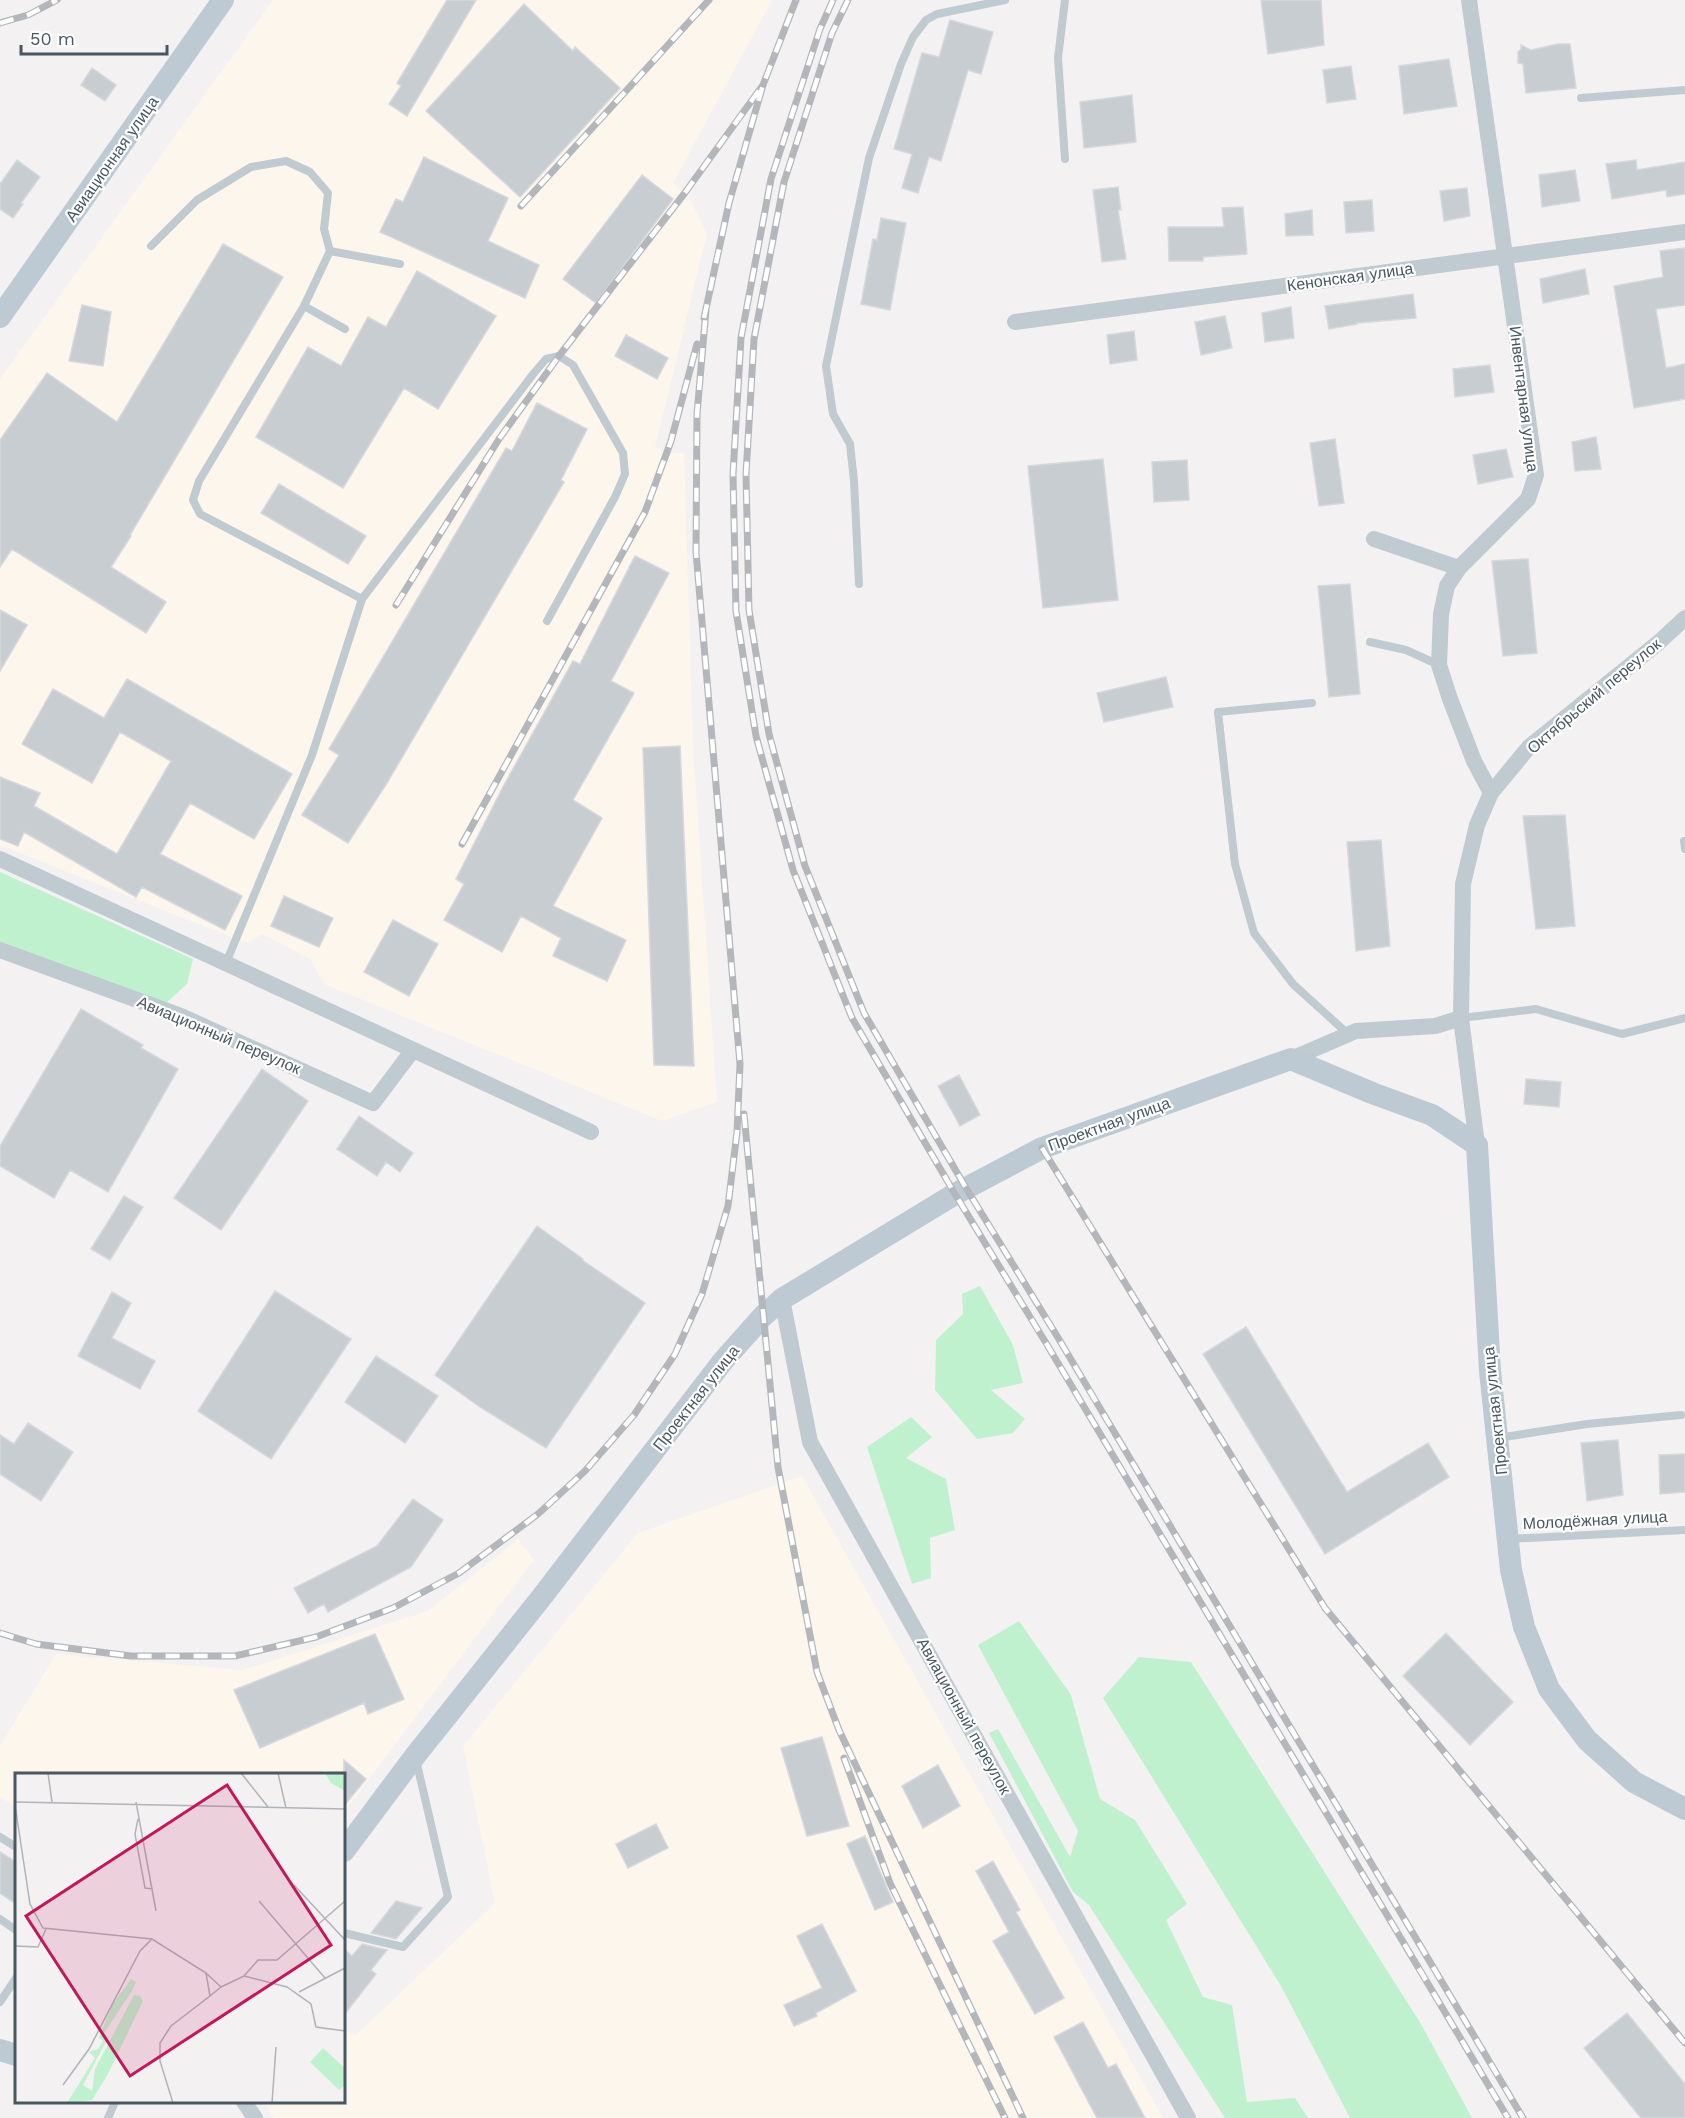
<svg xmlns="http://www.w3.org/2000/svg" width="1685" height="2118" viewBox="0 0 1685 2118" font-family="'Work Sans',sans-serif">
<rect width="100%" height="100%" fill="#f4f1f2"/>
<path fill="#fdf6ec" d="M273,0H772L673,183L690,199L707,234L655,447L667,453H684L693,745L717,1102L662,1121L324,984L310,959L263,934L247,943L236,939L0,845V379Z
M802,1476L1163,2118H274L263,2102H344V2029L355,2036L495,1903L463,1746L638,1533Z
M518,1539L534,1560L344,1812V1774H16V1807L0,1797V1746L56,1654L243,1670L428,1611Z"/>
<path fill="#c0f1ce" d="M0,872L193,959L187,984L166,1003L0,942Z
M980,1286L1013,1345L1023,1383L991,1390L1025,1419L1013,1433L977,1439L935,1390L936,1340L963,1314L962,1294Z
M911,1417L932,1437L906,1458L946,1479L955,1530L930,1538L931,1578L912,1584L867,1447Z
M1019,1621L1071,1695L1100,1799L1135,1820L1187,1904L1166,1920L1203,1997L1232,2005L1247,2102L1295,2098L1308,2118H1225L1089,1905L1073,1892L989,1733L998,1729L1070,1857L1078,1831L978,1645Z
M1139,1657L1191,1662L1421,2024L1472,2118H1350L1281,1986L1103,1698Z"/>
<path fill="#c8cdd1" stroke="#d5d8dd" stroke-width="1.5" d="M447,0H476L407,116L389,104L401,86L397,83Z
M1261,0H1321L1324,45L1268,54Z
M524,4L573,51L575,47L620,88L520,197L426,111Z
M950,20L993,32L981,74L968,70L941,161L929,157L918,193L902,188L912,154L894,149L922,53L939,57Z
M1558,44H1570L1576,88L1526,93L1523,64L1518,63V52L1521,49V45L1531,50Z
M1449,59L1457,106L1404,114L1399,66Z
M1351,66L1356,99L1327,103L1323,70Z
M92,68L116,85L105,101L81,85Z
M1132,95L1136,142L1084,148L1080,102Z
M424,157L508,198L488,241L539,265L525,298L380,232L396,199L403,202Z
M17,160L40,177L21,203L23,204L13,218L0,209V184Z
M1636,160L1637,170L1685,162V194L1667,197L1666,190L1612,199L1606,164Z
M1575,170L1580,201L1542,207L1539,175Z
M642,175L673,199L596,303L563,279Z
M1118,187L1121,210H1118L1126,259L1102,262L1093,190Z
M1467,188L1470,216L1444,221L1440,191Z
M1372,200L1374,231L1346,233L1344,202Z
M1243,207L1247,254L1203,257V261H1169L1168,227H1224L1222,208Z
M1312,210L1313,235L1286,236L1285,214Z
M881,218L906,223L890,310L861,304L873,239L877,240Z
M223,244L283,277L130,535L131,536L111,567L166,602L146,633L12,549L0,567V440L47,373L117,422Z
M1685,248V305L1656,309L1666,368L1685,364V399L1634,408L1614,286L1663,277L1660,251Z
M1585,269L1589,294L1543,303L1540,279Z
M417,271L496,316L438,409L404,388L343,488L256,437L308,347L341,366L368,317L386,327Z
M1413,294L1416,318L1357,323V324L1329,329L1325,306Z
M82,305L111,312L103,366L69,361Z
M1291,307L1294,338L1265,342L1262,313Z
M1225,316L1232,348L1201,355L1195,322Z
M1134,331L1137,360L1110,364L1107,335Z
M626,335L668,358L657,379L615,356Z
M1490,365L1494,392L1455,397L1453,369Z
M537,403L587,429L561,480L564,482L387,783L348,843L302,815L339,755L329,749L506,448L512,451Z
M1596,437L1601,469L1575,471L1572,442Z
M1335,439L1344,503L1319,506L1310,443Z
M1506,449L1513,477L1478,484L1473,455Z
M1103,459L1118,600L1043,608L1028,466Z
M1187,460L1189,500L1154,502L1152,462Z
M279,484L366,536L348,564L261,513Z
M635,556L669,573L611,681L634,693L573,800L602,818L553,906L626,940L607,981L553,956L561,938L521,916L502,952L444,920L464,884L456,879L504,785L573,661L580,664Z
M1528,559L1537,653L1503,656L1492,561Z
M1350,584L1360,694L1329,697L1318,586Z
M0,610L27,625L0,671Z
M1166,677L1173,707L1104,722L1097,693Z
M127,679L292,774L254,839L190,803L160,854L242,896L225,930L142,887L136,897L24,832L18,846L0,839V777L40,793L34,806L117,854L171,761L120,732L92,783L22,744L53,689L104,718Z
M680,746L694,1066L654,1065L643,748Z
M1565,815L1575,926L1536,929L1523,816Z
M1381,840L1390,946L1356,951L1347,842Z
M284,896L333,918L319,947L271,926Z
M393,920L438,944L409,996L364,972Z
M81,1009L143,1045L141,1048L178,1069L108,1192L70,1170L54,1198L0,1166V1146Z
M262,1069L308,1101L221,1230L174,1198Z
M959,1075L980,1115L960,1126L938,1086Z
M1526,1079L1561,1082L1559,1107L1524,1104Z
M359,1116L413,1153L400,1172L386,1162L377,1176L337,1149Z
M124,1196L143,1207L110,1260L91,1249Z
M537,1226L583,1259L582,1260L645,1303L546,1448L480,1407L435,1375Z
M275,1291L351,1339L271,1459L198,1411Z
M112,1292L131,1303L112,1338L155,1361L140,1389L78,1356Z
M1246,1327L1347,1492L1428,1443L1449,1477L1325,1554L1203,1354Z
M376,1356L438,1396L405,1443L345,1402Z
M28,1423L73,1452L41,1501L0,1474V1435L14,1444Z
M1618,1440L1623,1495L1587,1501L1581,1443Z
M1685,1454V1492L1660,1494L1659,1455Z
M413,1499L443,1520L411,1567L328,1612L324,1604L308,1613L294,1588L377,1546Z
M1446,1633L1513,1702L1470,1745L1403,1676Z
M375,1634L404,1699L368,1714L364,1703L260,1748L234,1690Z
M822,1737L849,1826L807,1836L781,1748Z
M344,1760L366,1779L344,1806Z
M938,1765L960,1806L923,1828L902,1786Z
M656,1824L668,1848L628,1868L616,1844Z
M865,1836L893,1902L875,1910L847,1844Z
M0,1852L16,1862V1904L0,1893Z
M993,1861L1020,1910L1016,1912L1064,1998L1035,2014L993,1941L1009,1932L976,1871Z
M396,1901L422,1908L396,1939L371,1933Z
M822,1924L856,1991L816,2013L817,2016L794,2026L784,2005L822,1988L797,1936Z
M362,1944L387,1950L371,1970L376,1974L344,2015V1949L352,1956Z
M1627,2013L1685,2084V2118H1641L1584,2048Z
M1083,2022L1108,2068L1116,2064L1145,2118H1097L1054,2037Z"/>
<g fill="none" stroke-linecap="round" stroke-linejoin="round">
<path stroke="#bfcad1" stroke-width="8" d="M1065,0L1058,58L1065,159
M1581,98L1685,90
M151,246L197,200L251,167L286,161L310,172L328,193L324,229L330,251L400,264
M330,251L304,306L345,329
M304,306L199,481L193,500L200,514L362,599
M859,584L854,481L850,444L833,414L826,366L869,158L901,64L913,37L926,20L937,14L1005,0
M1370,642L1406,650L1439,665
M1312,703L1218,712L1235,864L1254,933L1293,984L1348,1034
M1684,841L1685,849
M226,963L312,755L362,599L534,373L546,359L559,356L573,365L623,453L625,474L615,497L547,621
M1461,1018L1536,1009L1622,1034L1685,1018
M1498,1438L1587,1424L1681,1415
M1508,1539L1685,1530
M0,1837L16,1847
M0,1919L16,1930
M344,1933L403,1947L448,1897L416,1760
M0,2002L16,1978
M108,2118L115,2102"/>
<path stroke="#bfcad1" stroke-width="16" d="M1469,0L1536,475L1528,499L1459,568L1447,586L1441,614L1439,665L1450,699L1474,761L1491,793
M1015,322L1685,232
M1374,539L1459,568
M0,859L591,1132
M0,950L181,1016L373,1103L413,1050
M1461,1018L1463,884L1477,825L1491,793L1529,747L1658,643L1685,618
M1291,1059L1356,1031L1435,1026L1461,1018L1477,1145
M782,1299L810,1442L1188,2118
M244,2102L255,2118"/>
<path stroke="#bdcad3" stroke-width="22" d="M0,317L223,0
M344,1851L415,1756L541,1598L723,1361L763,1316L782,1299L955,1194L1042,1148L1291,1059L1372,1093L1432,1115L1477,1145L1490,1371L1511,1570L1524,1627L1549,1689L1587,1740L1634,1782L1685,1809
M0,2050L16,2055"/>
<g stroke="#b3b7bc" stroke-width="7">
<path id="rail" d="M833,0L820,29L771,179L741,338L733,474L736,611L756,736L793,870L852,1018L955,1194L1046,1343L1508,2118
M848,0L832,33L784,182L754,339L746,474L749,610L769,734L805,866L864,1013L966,1188L1057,1336L1523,2118
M0,23L28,15L57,0
M521,206L709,0
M704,318L729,203L763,85
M396,605L499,439L559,356L684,194L763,85L796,0
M462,844L645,512L671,441L697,344
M744,1114L778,1467L817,1672L839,1730L1023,2118
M1042,1148L1325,1608L1685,2043
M0,1633L36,1644L131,1656H235L316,1637L393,1608L459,1573L538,1514L585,1471L634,1415L675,1354L702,1294L728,1206L737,1132L740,1064L696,552L697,414L706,310
M844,1758L890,1883L1005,2118"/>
</g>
<use href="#rail" stroke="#fff" stroke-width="4.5" stroke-dasharray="14" stroke-linecap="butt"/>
</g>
<g text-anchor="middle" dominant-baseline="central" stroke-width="4.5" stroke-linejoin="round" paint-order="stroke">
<g font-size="16" fill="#495760" stroke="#fff">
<text transform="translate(112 159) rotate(-55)">Авиационная улица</text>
<text transform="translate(1350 277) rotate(-8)">Кенонская улица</text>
<text transform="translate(1524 399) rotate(83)">Инвентарная улица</text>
<text transform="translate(1594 696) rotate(-40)">Октябрьский переулок</text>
<text transform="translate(219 1035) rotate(23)">Авиационный переулок</text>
<text transform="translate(1109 1124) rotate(-20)">Проектная улица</text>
<text transform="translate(696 1398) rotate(-52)">Проектная улица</text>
<text transform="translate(1495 1411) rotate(-96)">Проектная улица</text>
<text transform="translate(1595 1520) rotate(-3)">Молодёжная улица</text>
<text transform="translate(964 1716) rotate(61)">Авиационный переулок</text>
</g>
</g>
<g transform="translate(15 1773)">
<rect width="330" height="330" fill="#f4f1f2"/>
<path d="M310,0H328L330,18L316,10ZM116,206L121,209L117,218L89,260L93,265L68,312L77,318L80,296L119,222L125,223L128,228L93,301L77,327L52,330L80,285L74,279L83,276L88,268L84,264L98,231ZM308,275L330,295V312L324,317L295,289Z" fill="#c0f1ce"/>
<path fill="none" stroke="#b0b3b8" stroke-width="1.5" d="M33,0L37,29M226,0L253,34M263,0L271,35M0,29L330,36M121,29L141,138M0,32L15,131L28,155L137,166L191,200L195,223L156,253L145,270V288L158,330M123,46L120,61L130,115L138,116M279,112L330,167M244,128L310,205M0,173L23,174L31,156M191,200L206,214L195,223M229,203L243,187H262L330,128M206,214L229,203L272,214L296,231L301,254L330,258M284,219L330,195M48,312L74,276L125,178L137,166M257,330L261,274"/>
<path fill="#c2185b" fill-opacity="0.15" stroke="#c2185b" stroke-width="3" d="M212,12L316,172L115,303L11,143Z"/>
<rect width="330" height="330" fill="none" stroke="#495760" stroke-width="3"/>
</g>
<path d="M21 45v9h146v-9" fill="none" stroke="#495760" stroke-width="3"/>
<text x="30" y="45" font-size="18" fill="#495760" stroke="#ffffff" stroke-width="4.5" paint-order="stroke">50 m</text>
</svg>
